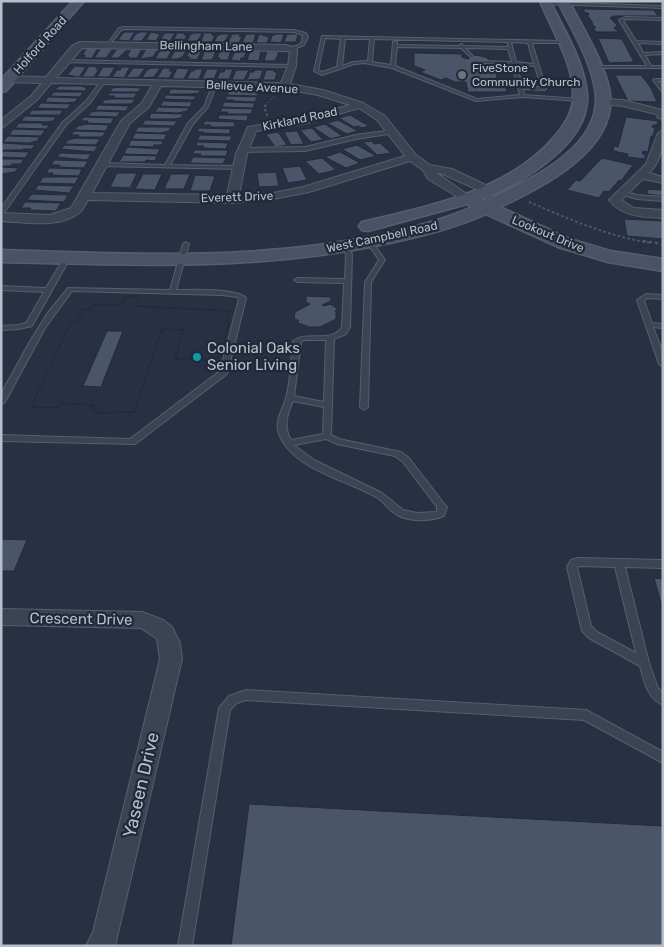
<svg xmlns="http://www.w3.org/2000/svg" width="664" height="947" viewBox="0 0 664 947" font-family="Rubik,sans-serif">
<rect width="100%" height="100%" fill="#273143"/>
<path fill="#4b5569" stroke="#222b3a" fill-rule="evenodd" d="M583,9L654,10L658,16H613L610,18L617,25L614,28L619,32H596L593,28H596L591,23H593L587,15H589L588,13H585Z
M124,32H135L129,41L118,40Z
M140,32H148L142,41H131L136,34Z
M151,32L160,34L156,41L146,40Z
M165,33H175L170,41H159Z
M177,33H185L184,35H187L184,41H173Z
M194,33H202L198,41H187L190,35Z
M204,33H212V35H215L212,42H201Z
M221,34H229L225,42H214L217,36Z
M232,34H240L239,36H242L239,43H228Z
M246,34H256L253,43H242Z
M259,34L269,37L267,43H256Z
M276,34H284L281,43L270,42L272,36Z
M287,34H298L296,42H284Z
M598,38L622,39L634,62L609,63Z
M87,48H98L92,58H84L85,55H82Z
M101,48L113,49L106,58H94Z
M117,49H128L118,58H110Z
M131,49H142L137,58H128L129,56H127Z
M146,49H158L153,57L140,59Z
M161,49L172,50L167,59H155Z
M175,50H187L182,57L178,59H170Z
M190,50H202L197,60L188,59L190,57H186Z
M205,50L216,51L212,60H201Z
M220,51H231L228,60H219L220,58H217Z
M235,51H247L244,58H241L240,61L231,60Z
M250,51H261L259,61L247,60Z
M267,51L279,52L275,61H264Z
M414,53L462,54V57L467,59L477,55L489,58H487L490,60L479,63L494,65L498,82H504L507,92H468L466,82H455L446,78L441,80L420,72L425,70L414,66Z
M75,66L86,67L79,77L67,75Z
M89,66L98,67L96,69H99L94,77H82Z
M103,67H115L109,77H97Z
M122,67H130L124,78L112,77L117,70H120Z
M133,68H145L139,77L126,78Z
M151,68H160L154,77L142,78L147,70Z
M163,68H171L169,71H173L169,78H157Z
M177,68L189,69L184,79H172Z
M195,69H203L199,79H187L191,71H194Z
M207,69H218L214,79H202Z
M225,69H233L229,79H217L220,72H224Z
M236,70H249L244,80H232Z
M254,70H263L260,79L247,80L250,72H254Z
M266,70H274V72H277L275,80H263Z
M615,75H641L651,88L657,102L628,101Z
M59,86H81L87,88L85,91L55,90Z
M121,87L141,88L138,92H110L112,88Z
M171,89L200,90L199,93L191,94H168Z
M235,90L259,91L257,96L227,95L228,92Z
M54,92H83L80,97L50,96Z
M110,93H137L134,98H114L115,96H107Z
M166,95L196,96L194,100L164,99Z
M227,96L257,97L255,102L233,101V100H225Z
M48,97L78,98L75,102L67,103L45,102Z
M112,99H135L132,104H102L104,100Z
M163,101L192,102L190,107L160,106Z
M224,102L255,103L253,108L222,107Z
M41,103L71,104L67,109L37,108Z
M98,105L129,106L126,111L95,110Z
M158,107L189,108L187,111L178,113L155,112Z
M222,108L253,109L251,114H227L228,112H220Z
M32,110H63L60,115H28Z
M99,111L120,112L117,117L88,116L91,112Z
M151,113L183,114L181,118L174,119H149Z
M219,115H248L247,121L218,119Z
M350,115L369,126L362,128L358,126L354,127L339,118Z
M25,116L56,117L53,121L45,122L21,121Z
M84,117L114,118L111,124L87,123L88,121H81Z
M626,117L658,121L657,125H653L652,127L655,128L653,136H651L648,152L643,151L642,154H645V159L627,157L628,154L613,151L614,146L618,147Z
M145,120L177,121L174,126L142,125Z
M338,120L358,131L347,134L327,123Z
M205,121L235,122L234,127H210L211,125H203Z
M19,123H43L42,125H49L47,129L15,128Z
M87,124L109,125L106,131L75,130L78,126Z
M325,124L342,136L331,139L313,127Z
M138,127H171L169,131L160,133L135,132Z
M199,128L231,129L229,134L203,133L204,132H197Z
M312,128L323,140L311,142L300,130Z
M13,129L45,130L41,136L9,135Z
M74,131L106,132L102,137H78L79,135H71Z
M297,131L304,144L291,145L284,132Z
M278,132L287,145L275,147L266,134Z
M135,133L167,134L164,140L132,139Z
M200,135L232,136L230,141L197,140Z
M8,136L40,137L37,141L29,143L3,142Z
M77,138L100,139L96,145L65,144L68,140Z
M131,140L163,141L162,145H154L153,147L128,146Z
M371,141L374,144L380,143L391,153L377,155L363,142Z
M197,142L228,143L226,149L203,148L204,146H196Z
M3,143L35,145L32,149H23L22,150H1Z
M65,145L98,146L94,152L61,149Z
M357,145L376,156L360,160L342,149Z
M127,147L160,149L157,155L124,154Z
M194,150H228L226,156H200L201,154H193Z
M1,151L29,152L25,158L1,157Z
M340,152L360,163L346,168L325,157Z
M60,153L91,154L87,160L57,157Z
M123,155L157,156L155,161L146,160V162H119Z
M193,157L226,158L223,164L190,163Z
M322,158L336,170L319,174L305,161Z
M602,158L633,165L621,181L619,180L609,192L604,191L599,198L567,190L576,180L580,181Z
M1,159H24L21,164H12L11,166H1Z
M54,160L88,161L84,168L59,167L60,165H51Z
M300,166L307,180L288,183L282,168Z
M1,167L18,168L15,172L1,174Z
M49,168L82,169L79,176L52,175L53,173H46Z
M276,172L279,186L259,187L257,173Z
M117,173H137L130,188L110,187Z
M143,174H162L155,190L135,189Z
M171,174H190L184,189H164Z
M195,175L215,176L210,191H190Z
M43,177H79L75,184L39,183Z
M38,185L74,186L69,193L35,190Z
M647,189L663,190V196L647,194Z
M32,194L68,195L64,202L27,200Z
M25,202L61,203L56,211L29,210L31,208H21Z
M624,219L663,221V239L627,236Z
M125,296H139L135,306L230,311L227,322H229L222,354H219L217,361L175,359L184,330L162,329L134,412L95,413L97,409H92L94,405L61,403L59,408L31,407L71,322H77L83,309H91L93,305H121ZM107,331H123L101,387L83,386Z
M125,296H139L135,306L230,311L227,322H229L222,354H219L217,361L175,359L184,330L162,329L134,412L95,413L97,409H92L94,405L61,403L59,408L31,407L71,322H77L83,309H91L93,305H121Z
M306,296L331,297V301L322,305L325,306L330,304L338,309L335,311L336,312V319L320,327H309L296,322L299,321L294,318L295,312L310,304L306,302Z
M1,539L27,540L14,571H1Z
M654,578L663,579V610Z
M249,804L663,826V946H231Z"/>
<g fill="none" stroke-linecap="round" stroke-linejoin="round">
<g stroke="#565f6d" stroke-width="2">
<path id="lane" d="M546,2L663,6V8L545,4Z
M626,17L663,18V20L626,19L623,20L636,41L663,42V44L638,43L643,53L663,52V54L645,55L651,66H663V68H592L594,66H647L619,20Z
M124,27L294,30L306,33L308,37L304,45L291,50L289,48L299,45L302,42L303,35L294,32L124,29L121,30L108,46H106L119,28Z
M322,36L562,41L563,43H532L546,89L544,90L523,89L524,95L580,99L582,100L580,101L523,97L476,101L392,68L364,63L354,64L322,75L314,71ZM325,38L341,39L337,67L322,72L318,70ZM345,39H370L368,61L353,62L342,66ZM374,39L508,42V47L464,46L461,44L459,46L397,45V42L395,41L393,42L391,65L372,62ZM511,42L528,43L534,64L516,62ZM397,47L461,48L472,58L474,57L465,48L508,49L512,62L484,61L482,62L484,63L512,65L520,95L477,99L395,66ZM517,65L535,66L541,87H522Z
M64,60L292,65L294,66L292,67L62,62Z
M655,79H663V81H658L663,88V93L653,80Z
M101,81L105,82L90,103L66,125L3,214L1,215V208L62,123L86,101Z
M213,83L217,84L208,107L193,124L170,165L239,166L242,168L241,169L100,166L99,165L102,163L165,165L188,123L204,107Z
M393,130L395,131V133L356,139L305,151L243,152L240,150L243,148L305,147L356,135Z
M622,191L637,195L663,197V201L637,199L620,194L619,193Z
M369,239L371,240L385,260L371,282L368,407L364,410L360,407L365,282L379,260L366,241Z
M186,242L189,244L176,290C192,290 236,288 246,298L227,374L135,444L1,441V435L130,439L220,371L239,299L237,297L222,295L72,291L45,328L5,402L1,404V394L29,343L47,314L68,288L170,290L183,244Z
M346,244L349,246L352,255L350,327L346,334L334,339L331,435L339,439L401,452L409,458L445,505L447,507L444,516C430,521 414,522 399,516C390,512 385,502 376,497C347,480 292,469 279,434C274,421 283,410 286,398C291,381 291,358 293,341C307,330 332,344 342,327L344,283L297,282L294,280L297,278L345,279L346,255L343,246ZM304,340H326L324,402L294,396L301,342ZM293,401L324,407L323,434L291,440C283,427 287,414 293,401ZM326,439L337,444L395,456L403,462L437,507V512L417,513L403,510L382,493L314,460L294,445Z
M67,256L70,258L32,326L19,329L1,330V326L18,325L26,323L44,292L1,290V286L46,288L64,258Z
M646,294L663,295V299L647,298L644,301L652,323L663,324V328L653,327L663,353V366L659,364L637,300Z
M578,558L663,560V568L625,567L649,663L658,688L663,693V705C647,698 644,681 640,666L589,638L582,631L567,567L571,560ZM578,566L615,567L636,653L597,632L591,626L577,567Z
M246,690L586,710L663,752V763L584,720L246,700L237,703L230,710L192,946H178L219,708L229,696Z"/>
</g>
<g stroke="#565f6d" stroke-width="2">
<path id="street" d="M80,42L286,45L297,48L296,66L290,84L323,90L363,103L385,116L416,155L430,165L452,169L494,189L492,191C479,195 451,175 435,172L471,197L465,200L461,199L428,179L423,170L410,161L309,192L273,199L232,203L88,200C85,204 83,210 79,213C59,229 24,222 1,221V213L50,215L71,208L121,121L142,103L152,85L51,83L37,100L1,129V120L31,96L42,83L1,82V76L46,77L72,46ZM82,48L286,51H290L288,66L281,83L56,78ZM161,86L285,89L318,95L350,105L303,118L248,127L236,154L227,195L92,193L130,123L149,107ZM359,108L377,120L405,156L303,187L273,193L239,195L247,154L256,131L304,124Z
M603,99L623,100L662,110L663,119L658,118L656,114L623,106L600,104V100Z
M663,130C663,147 661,161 649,173L663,177V183L643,179L621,200L634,208L663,210V218C643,217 622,217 609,200L646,164L658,133Z
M1,609L142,612L163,620L172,627L180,643L182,659L115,946H86L93,932L160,659L157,639L141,628L1,625Z"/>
</g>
<g stroke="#565f6d" stroke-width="3">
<path id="secondary" d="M73,1H84L6,91L1,92V80Z
M540,1H550C564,30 584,61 587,94C591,143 520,185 481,199L486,201C527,181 606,147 595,89C590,58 571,29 558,1H569C583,29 602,58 609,88C622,148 542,187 500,207L570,239L610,251L663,259V271L608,262L558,247L486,214C453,229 416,238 380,245C255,271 128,265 1,262V250C125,254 251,261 373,236C407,229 441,221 472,207L467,204L368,231L362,230L359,226L362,222C429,206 510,191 556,135C565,124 573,112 573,98C575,65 552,31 540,1Z"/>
</g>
<path stroke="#475d60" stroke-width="1" stroke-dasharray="2 2" stroke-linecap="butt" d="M1,106L3,98
M265,106L274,96"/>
<path stroke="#475d60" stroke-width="2" stroke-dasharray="2.5 2.5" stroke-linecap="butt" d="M266,105L264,107L268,117
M1,107V105
M529,202C569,219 609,237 652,243"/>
<path stroke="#475d60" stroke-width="2.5" stroke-dasharray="3 3" stroke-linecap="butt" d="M643,241L663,244"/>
<use href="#lane" fill="#3b4453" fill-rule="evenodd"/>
<use href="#street" fill="#3b4453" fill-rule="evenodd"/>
<use href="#secondary" fill="#495266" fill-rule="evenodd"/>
</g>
<circle fill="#6b7280" stroke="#202938" stroke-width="2" cx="462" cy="75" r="5"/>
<circle fill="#0f9aa8" stroke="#202938" stroke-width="2" cx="197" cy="357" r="5"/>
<g text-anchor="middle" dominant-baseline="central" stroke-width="4.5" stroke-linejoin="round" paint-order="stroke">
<g font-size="12" fill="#b8bfcc" stroke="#202938">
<text transform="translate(40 45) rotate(-48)">Holford Road</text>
<text transform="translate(206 46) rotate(1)">Bellingham Lane</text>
<text transform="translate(252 87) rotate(3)">Bellevue Avenue</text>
<text transform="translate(300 119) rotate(-12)">Kirkland Road</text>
<text transform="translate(237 197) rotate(-2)">Everett Drive</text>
<text transform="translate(548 234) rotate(23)">Lookout Drive</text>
<text transform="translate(382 237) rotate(-12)">West Campbell Road</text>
</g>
<g font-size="12" fill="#b8bfcc" stroke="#202938" text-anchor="start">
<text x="472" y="68">FiveStone<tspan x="472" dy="14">Community Church</tspan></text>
</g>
<g font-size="15" fill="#b8bfcc" stroke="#202938" text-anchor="start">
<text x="207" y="348">Colonial Oaks<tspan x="207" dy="17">Senior Living</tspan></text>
</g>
<g font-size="15" fill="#b8bfcc" stroke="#202938">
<text transform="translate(81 619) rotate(1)">Crescent Drive</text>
</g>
<g font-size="18" fill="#b8bfcc" stroke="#202938">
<text transform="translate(141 785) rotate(-77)">Yaseen Drive</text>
</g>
</g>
<rect width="664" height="947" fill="none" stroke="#b8bfcc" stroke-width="5"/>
</svg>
